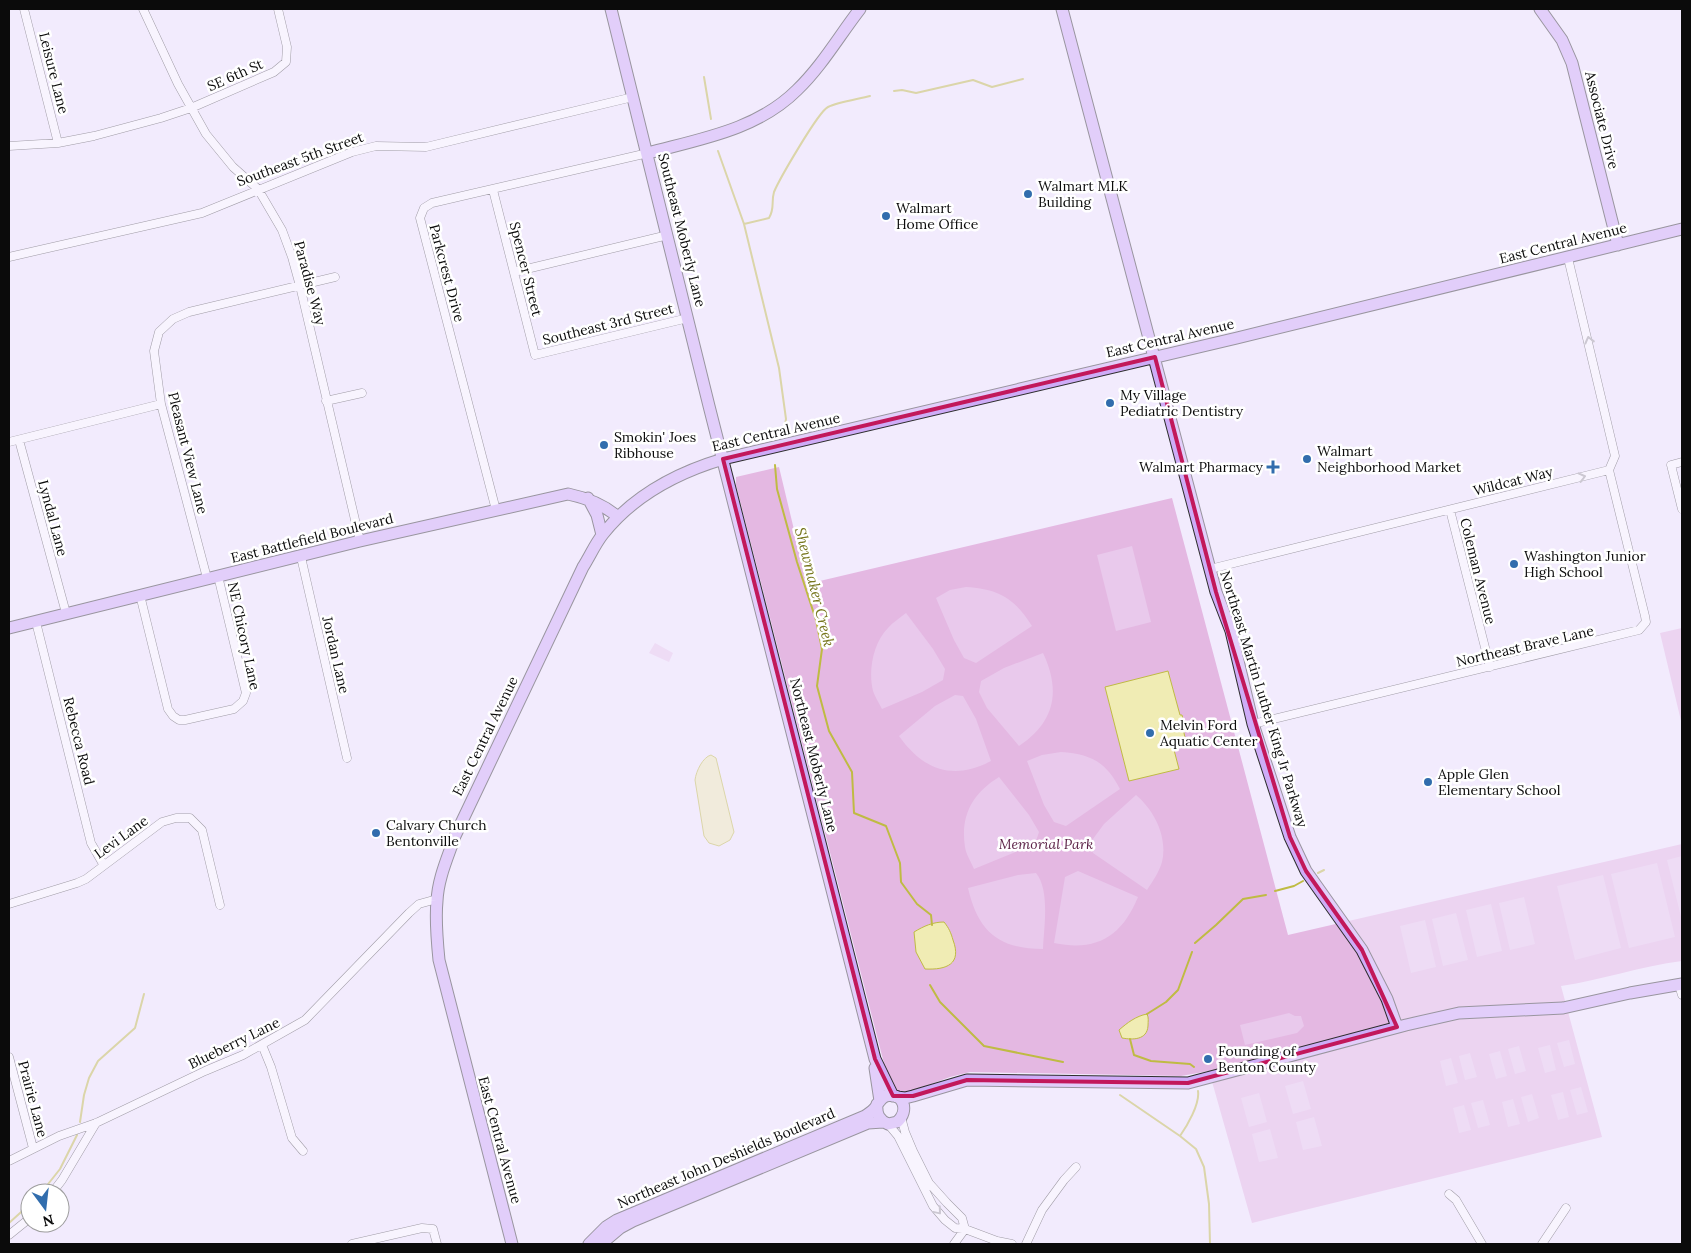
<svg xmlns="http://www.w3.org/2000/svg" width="1691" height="1253" viewBox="0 0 1691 1253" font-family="Lora,serif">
<rect width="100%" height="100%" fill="#f2ebfd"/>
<path fill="#e4b8e2" d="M779,467L807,584L1172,498L1288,935L1682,844V961C1641,966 1602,980 1561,986L1602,1137L1252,1223L1209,1071L1181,1076L970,1072L950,1077L910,1092L900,1093L894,1090L889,1083L736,485V477Z
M1682,628V725L1660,633Z"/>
<path fill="#e9c9ec" d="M1132,546L1151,622L1116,631L1097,555Z
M966,587C999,589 1014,598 1032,626L976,663L964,658L954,640L936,598L950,590Z
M906,613L933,649L945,669L943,680L922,692L882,709C879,703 875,697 873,691C868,671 873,643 888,628C893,622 900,618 906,613Z
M655,643L673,653L669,662L649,653Z
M1043,653C1061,691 1055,722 1019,746L987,708L979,692L981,681L1004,668Z
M955,695L963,696L976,719L991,761C953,781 923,770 899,736L935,706Z
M1061,752C1091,754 1106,762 1120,789L1066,826L1054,822L1044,805L1027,761L1042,755Z
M999,777L1029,815L1039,832L1035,844L974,869C971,862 966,854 965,847C960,815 973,793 999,777Z
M1136,795C1154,810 1168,837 1162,862C1159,872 1153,881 1147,890L1093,853L1090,843L1104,824Z
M1682,856V921L1667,860Z
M1657,863L1675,937L1629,948L1611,874Z
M1078,871L1138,897C1122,936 1097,952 1054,943L1065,877Z
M1036,873C1050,890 1044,927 1043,949C998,949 978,931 968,888L1018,875Z
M1603,875L1621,948L1575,960L1557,886Z
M1524,897L1535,944L1510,950L1499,903Z
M1491,904L1502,951L1477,957L1466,910Z
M1456,913L1468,960L1443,966L1432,919Z
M1425,920L1436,967L1411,973L1400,926Z
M1289,1013L1295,1016H1301L1304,1026L1297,1033L1245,1045L1240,1025Z
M1569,1040L1575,1064L1564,1067L1557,1043Z
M1550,1045L1556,1070L1545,1073L1538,1048Z
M1519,1046L1526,1071L1515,1074L1508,1049Z
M1500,1051L1507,1076L1496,1079L1489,1054Z
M1470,1053L1477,1077L1465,1080L1459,1056Z
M1451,1058L1458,1083L1446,1086L1440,1061Z
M1303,1081L1311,1109L1293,1114L1285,1086Z
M1581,1087L1588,1112L1577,1115L1570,1090Z
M1563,1092L1569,1117L1558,1120L1551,1095Z
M1259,1093L1267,1122L1249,1127L1241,1098Z
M1532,1094L1539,1118L1528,1122L1521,1097Z
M1513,1099L1520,1124L1508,1127L1502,1102Z
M1483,1100L1490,1125L1478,1128L1471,1103Z
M1464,1105L1471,1130L1459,1133L1453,1108Z
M1314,1117L1322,1146L1303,1150L1296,1122Z
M1270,1129L1278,1158L1259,1162L1252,1134Z"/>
<path fill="#f0ecb4" stroke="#bfbb43" d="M1168,671L1180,715H1182L1184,723L1182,724L1186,742L1173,746L1179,769L1129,781L1105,687Z
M711,755L716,758L734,832L730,840L719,846L709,843L704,836L695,780C696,771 703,757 711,755Z
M944,922C949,928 951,933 953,940C962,964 947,970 925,969L916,952L914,932C924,926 933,922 944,922Z
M1147,1014C1149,1018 1148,1021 1148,1026C1147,1040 1133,1040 1122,1038L1119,1030C1127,1023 1136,1016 1147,1014Z"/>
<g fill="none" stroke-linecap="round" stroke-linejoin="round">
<path stroke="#bfbb43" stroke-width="2" d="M704,77L711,119
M894,91L902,90L916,93L973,80L992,87L1023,79
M718,151L744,224L779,368L786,419L784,430
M744,224L769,218C775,208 771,202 774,192C779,180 818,112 828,107C838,102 859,99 870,96
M775,465L777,489L797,562L816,620L822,649L817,686L829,731L852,772L854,813L886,826L900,863L901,882L917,904L931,915L932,925
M1318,873L1324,870
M1275,891L1294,886L1303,881
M1195,943L1216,925L1243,899L1266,895
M930,985L940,1002L984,1046L1063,1062
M1147,1014L1166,1002L1178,990L1192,952
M1130,1039L1134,1055L1151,1061L1190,1064L1194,1067
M1120,1095L1180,1136L1196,1149L1204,1167L1209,1204L1210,1244
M80,1122L84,1095L89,1078L98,1061L135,1028L144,994
M1180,1136C1187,1126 1200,1104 1198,1091
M41,1193L60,1169L77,1135
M9,1223L30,1204"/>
<g stroke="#3e3e3e" stroke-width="9">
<path id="street" d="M24,9L58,143
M143,9L178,84L206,134L233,167L258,189L282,230L292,257L300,286L360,541
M9,146L58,143L94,136L161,118L191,108L274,72L286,62L287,47L278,9
M493,190L535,355L688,318
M9,257L202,213L352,152L376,146L426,147L633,97
M514,272L668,235
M326,401L362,393
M19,440L66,613
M9,442L161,404
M1682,462L1671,465L1682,509
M496,510L420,218L424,208L432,203L648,153
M1450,510L1490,667
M301,557L347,758
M1210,569L1609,470L1615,456L1568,258
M207,578L161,404L154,351L159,332L173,319L189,312L335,277
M140,595L168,709L173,716L179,720H185L234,709L243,701L246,693L218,576
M36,622L91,843L103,864
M1253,724L1639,630L1646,622L1645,616L1609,470
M9,904L77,883L86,879L162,822L176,818H190L202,830L220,905
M1679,985L1682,995
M262,1045L271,1067L292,1138L303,1151
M9,1057L33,1148
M901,1117L905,1132L913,1151L929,1183L947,1203L962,1218L965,1229
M888,1124L898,1136L933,1206L945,1220L955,1228L965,1229L997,1241L1012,1244
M9,1161L59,1136L96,1123L205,1071L243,1055L305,1020L409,913L419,904L437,899
M52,1193L62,1180L96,1123
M1449,1194L1456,1200L1482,1244
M9,1235L30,1218
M352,1244L422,1228L433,1229L437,1244
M954,1244L965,1229
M1026,1244L1042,1210L1064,1180L1076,1167
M1542,1244L1566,1208"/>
</g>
<g stroke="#2d2d2d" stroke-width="13">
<path id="secondary" d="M611,9L709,406L875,1059L893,1096
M1062,9L1216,592L1231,631L1253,724L1290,837L1306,871L1362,950L1387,999L1397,1027
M1540,9L1562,40L1572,63L1618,245
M648,153C700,139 757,130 797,90C822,66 839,36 860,9
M588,498L597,515L602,535
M9,628L360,541L568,494C587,498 603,504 618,517
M875,1068L880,1101
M897,1097L905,1098L913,1096L967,1080L1188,1083L1406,1025L1459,1013L1563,1008L1630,993L1682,984
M512,1244L439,960C437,940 435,920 437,901C438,878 448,857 455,836L583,567C590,556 595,544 603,534C634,495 676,473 723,459L1237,338L1682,229
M589,1244L606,1227L617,1220L865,1116C868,1114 872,1112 875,1108C878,1104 880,1098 886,1096C903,1091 910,1111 897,1122L888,1124C879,1120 876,1114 877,1104
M601,1244L620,1228L633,1221L868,1123L883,1122"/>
</g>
<use href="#street" stroke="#fff" stroke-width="8"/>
<use href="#secondary" stroke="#ceacf7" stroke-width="11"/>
</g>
<defs><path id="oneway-chevron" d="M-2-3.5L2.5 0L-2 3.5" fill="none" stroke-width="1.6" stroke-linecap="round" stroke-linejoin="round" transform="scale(1.25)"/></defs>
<g stroke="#9d9d9d">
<use href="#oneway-chevron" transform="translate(1589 340) rotate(-104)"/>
<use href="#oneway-chevron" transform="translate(1582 477) rotate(-14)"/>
<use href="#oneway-chevron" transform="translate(938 1211) rotate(50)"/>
</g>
<path d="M0 0H1691V1253H0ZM1155,357L1216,592L1290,837L1306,871L1362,950L1397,1027L1188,1083L967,1080L913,1096H893L875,1059L723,459Z" fill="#f2ebfd" fill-opacity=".55" fill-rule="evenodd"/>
<path fill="none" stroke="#c2185b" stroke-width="4" stroke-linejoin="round" d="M1155,357L1216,592L1290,837L1306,871L1362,950L1397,1027L1188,1083L967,1080L913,1096H893L875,1059L723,459Z"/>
<g fill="#316dad" stroke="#fff" stroke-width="2">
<circle cx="1028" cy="194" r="5"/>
<circle cx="886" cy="216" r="5"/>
<circle cx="1110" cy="403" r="5"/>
<circle cx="604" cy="445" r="5"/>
<circle cx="1307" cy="459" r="5"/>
<path d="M1270.5 459.5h5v5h5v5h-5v5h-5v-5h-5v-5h5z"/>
<circle cx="1514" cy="564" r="5"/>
<circle cx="1150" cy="733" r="5"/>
<circle cx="1428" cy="782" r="5"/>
<circle cx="376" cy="833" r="5"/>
<circle cx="1208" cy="1059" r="5"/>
</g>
<g text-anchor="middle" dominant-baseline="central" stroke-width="5" stroke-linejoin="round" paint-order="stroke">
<g font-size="14" fill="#0b0b0b" stroke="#fff">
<text transform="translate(54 73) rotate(76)">Leisure Lane</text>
<text transform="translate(235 75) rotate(-24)">SE 6th St</text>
<text transform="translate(1602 120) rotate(76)">Associate Drive</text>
<text transform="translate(300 159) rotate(-20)">Southeast 5th Street</text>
<text transform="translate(682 230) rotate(76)">Southeast Moberly Lane</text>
<text transform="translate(1563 243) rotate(-14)">East Central Avenue</text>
<text transform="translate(526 269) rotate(76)">Spencer Street</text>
<text transform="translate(447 273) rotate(75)">Parkcrest Drive</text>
<text transform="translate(310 283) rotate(75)">Paradise Way</text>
<text transform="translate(608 324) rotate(-14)">Southeast 3rd Street</text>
<text transform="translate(1170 338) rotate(-13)">East Central Avenue</text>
<text transform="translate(776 432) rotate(-13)">East Central Avenue</text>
<text transform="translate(188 453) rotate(76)">Pleasant View Lane</text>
<text transform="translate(1513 481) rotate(-14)">Wildcat Way</text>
<text transform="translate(53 518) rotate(75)">Lyndal Lane</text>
<text transform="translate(312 538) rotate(-14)">East Battlefield Boulevard</text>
<text transform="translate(1478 571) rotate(76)">Coleman Avenue</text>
<text transform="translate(244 636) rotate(78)">NE Chicory Lane</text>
<text transform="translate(1525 646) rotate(-13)">Northeast Brave Lane</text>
<text transform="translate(336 655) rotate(77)">Jordan Lane</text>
<text transform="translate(1264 699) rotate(73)">Northeast Martin Luther King Jr Parkway</text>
<text transform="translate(485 736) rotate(-64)">East Central Avenue</text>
<text transform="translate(79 741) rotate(76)">Rebecca Road</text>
<text transform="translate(814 755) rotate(76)">Northeast Moberly Lane</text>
<text transform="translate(121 837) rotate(-36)">Levi Lane</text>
<text transform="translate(234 1043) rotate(-26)">Blueberry Lane</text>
<text transform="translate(33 1099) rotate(75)">Prairie Lane</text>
<text transform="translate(500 1140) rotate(75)">East Central Avenue</text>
<text transform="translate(726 1158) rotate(-23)">Northeast John Deshields Boulevard</text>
</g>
<g font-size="14" fill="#0b0b0b" stroke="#fff" text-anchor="start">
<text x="1038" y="186">Walmart MLK<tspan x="1038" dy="16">Building</tspan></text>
<text x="896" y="208">Walmart<tspan x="896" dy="16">Home Office</tspan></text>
<text x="1120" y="395">My Village<tspan x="1120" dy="16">Pediatric Dentistry</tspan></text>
<text x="614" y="437">Smokin' Joes<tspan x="614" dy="16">Ribhouse</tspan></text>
<text x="1317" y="451">Walmart<tspan x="1317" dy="16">Neighborhood Market</tspan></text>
<text x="1263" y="467" text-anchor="end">Walmart Pharmacy</text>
<text x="1524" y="556">Washington Junior<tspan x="1524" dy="16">High School</tspan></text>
<text x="1160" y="725">Melvin Ford<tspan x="1160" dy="16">Aquatic Center</tspan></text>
<text x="1438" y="774">Apple Glen<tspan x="1438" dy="16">Elementary School</tspan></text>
<text x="386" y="825">Calvary Church<tspan x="386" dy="16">Bentonville</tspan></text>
<text x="1218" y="1051">Founding of<tspan x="1218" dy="16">Benton County</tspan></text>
</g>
<g font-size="14" font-style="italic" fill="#5c2247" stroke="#fff">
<text x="1046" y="844">Memorial Park</text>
</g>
<g font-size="15" font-style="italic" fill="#77771e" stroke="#fff">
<text transform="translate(815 587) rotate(76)">Shewmaker Creek</text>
</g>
</g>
<rect width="1691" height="1253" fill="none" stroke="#0b0b0b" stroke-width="20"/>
<g transform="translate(45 1208) rotate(165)"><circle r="24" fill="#ffffff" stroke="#9d9d9d"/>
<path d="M0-4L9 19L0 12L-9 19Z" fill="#316dad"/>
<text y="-8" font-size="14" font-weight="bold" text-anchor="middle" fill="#0b0b0b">N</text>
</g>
</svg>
